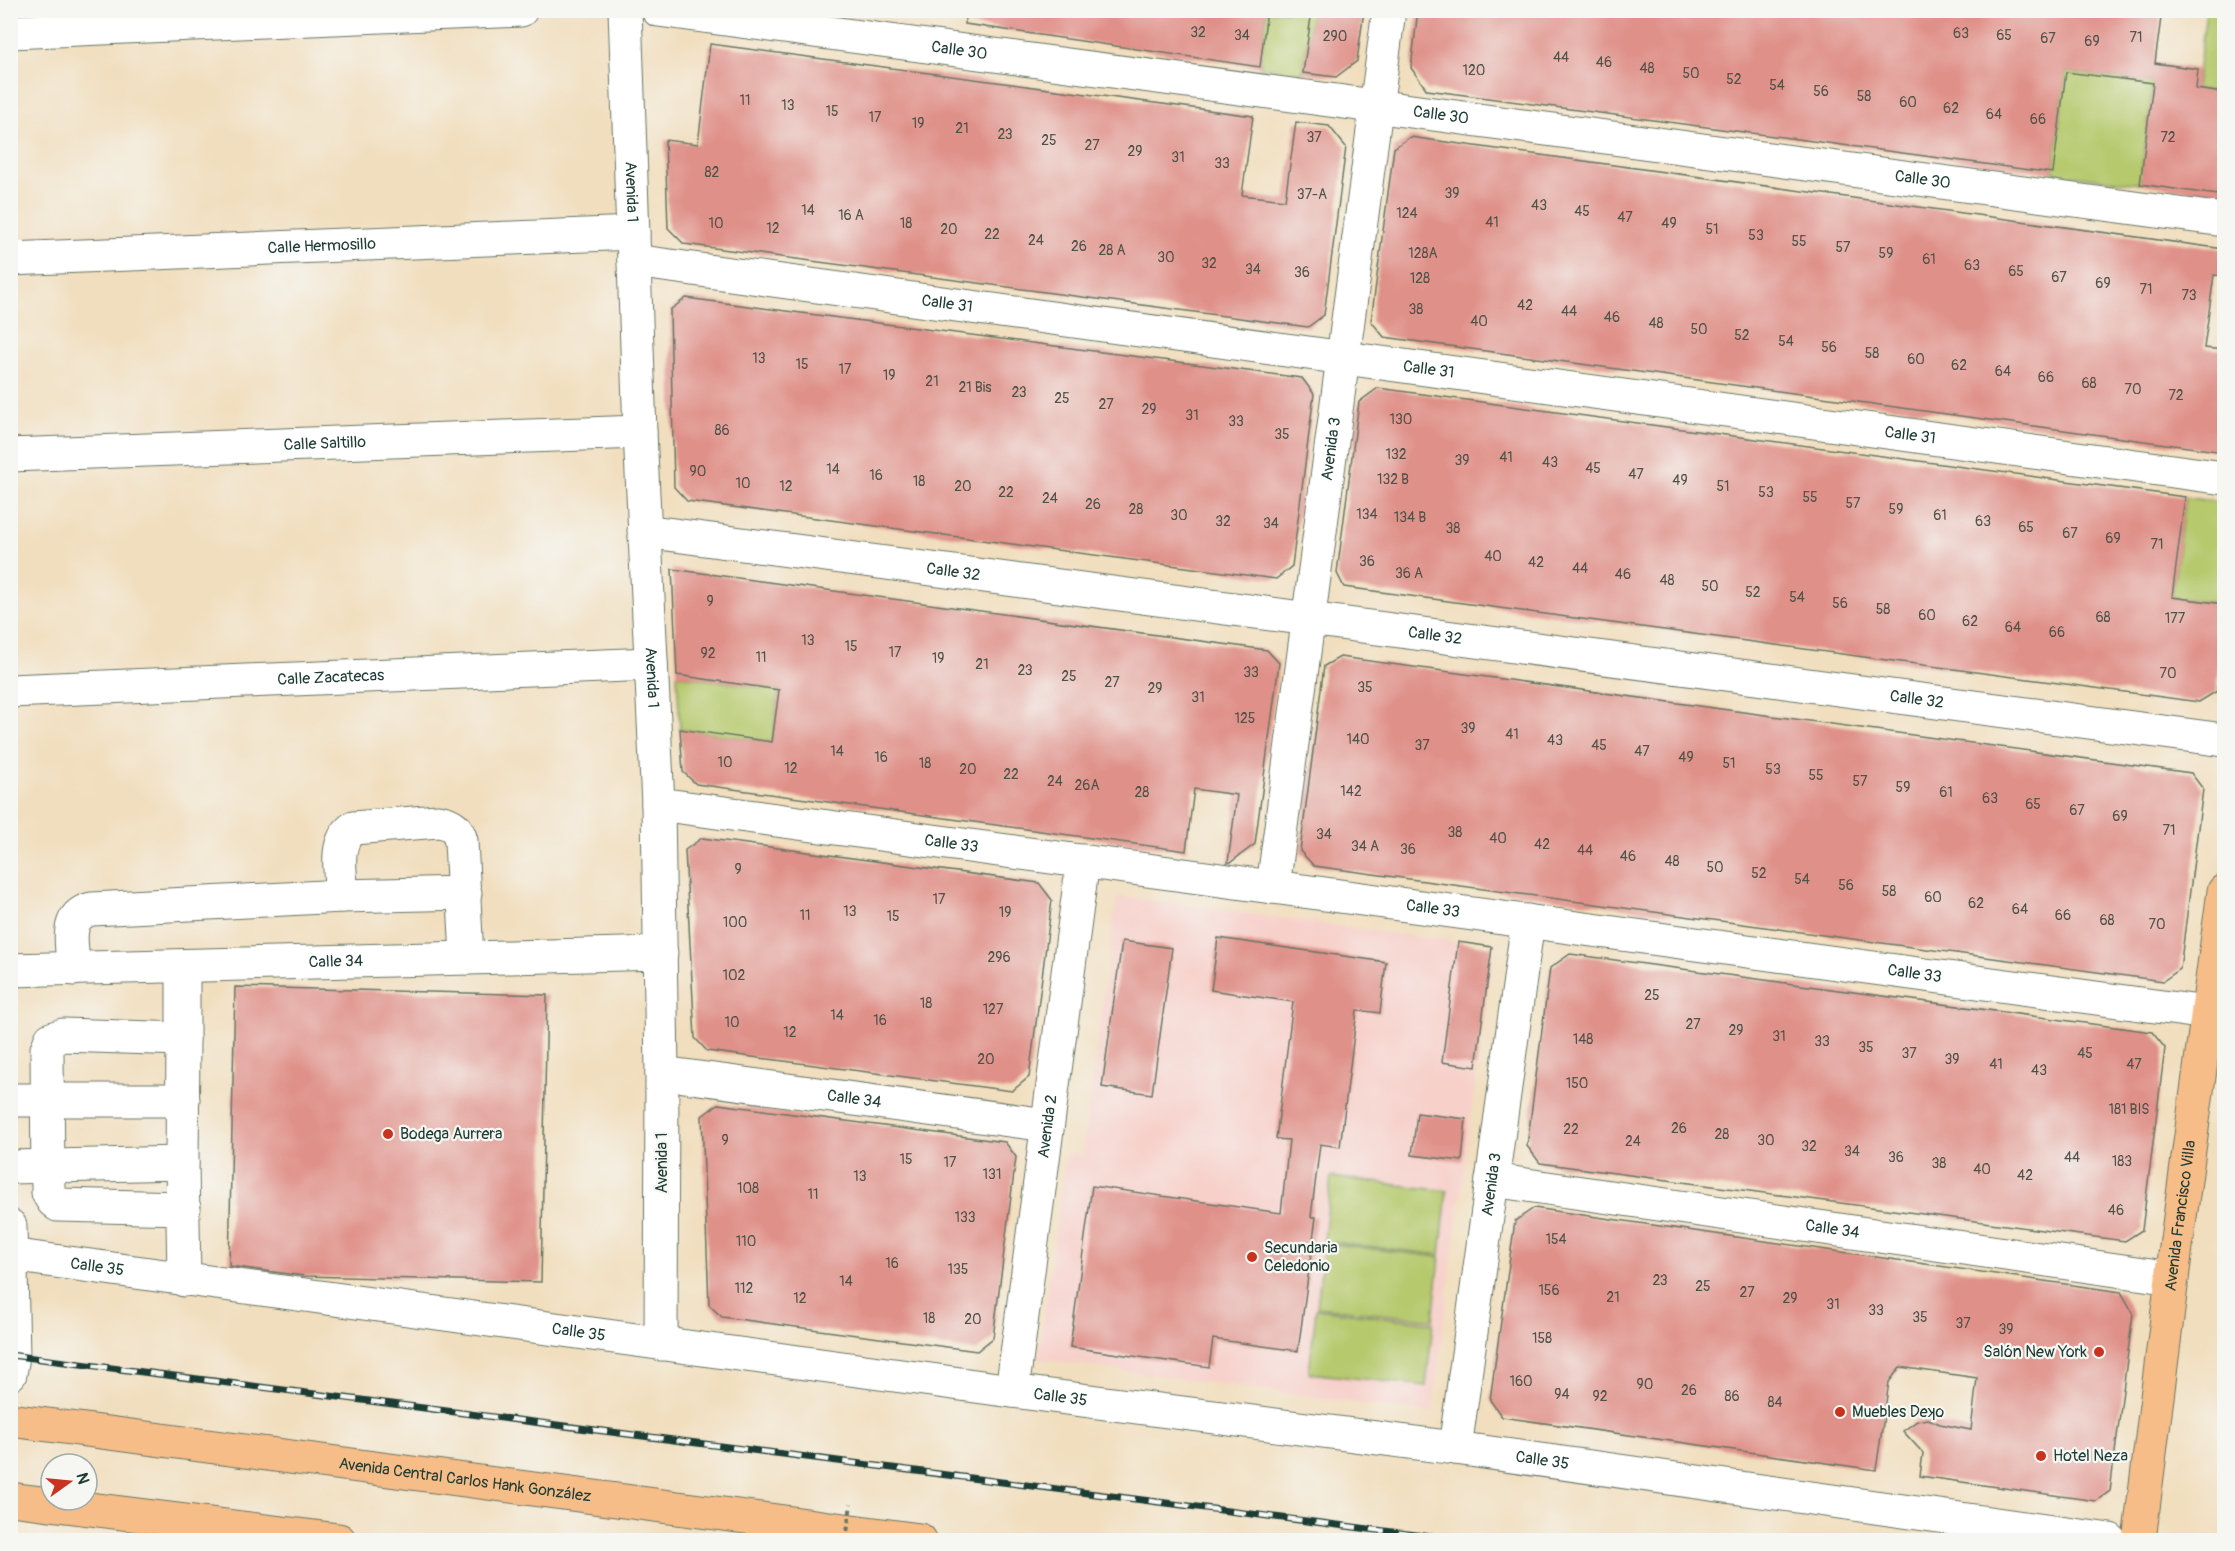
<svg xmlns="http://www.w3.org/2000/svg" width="2235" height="1551" viewBox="0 0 2235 1551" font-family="Pangolin,sans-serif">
<rect width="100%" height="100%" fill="#f6f6f2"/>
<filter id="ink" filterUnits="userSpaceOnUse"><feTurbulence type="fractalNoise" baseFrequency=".0167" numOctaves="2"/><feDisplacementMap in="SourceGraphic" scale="12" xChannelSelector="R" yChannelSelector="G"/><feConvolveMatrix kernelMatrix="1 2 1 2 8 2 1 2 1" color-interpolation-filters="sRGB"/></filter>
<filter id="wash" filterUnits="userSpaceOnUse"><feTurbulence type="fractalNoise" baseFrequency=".008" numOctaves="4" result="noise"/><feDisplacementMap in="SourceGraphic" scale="24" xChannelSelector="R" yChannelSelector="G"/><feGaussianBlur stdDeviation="1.35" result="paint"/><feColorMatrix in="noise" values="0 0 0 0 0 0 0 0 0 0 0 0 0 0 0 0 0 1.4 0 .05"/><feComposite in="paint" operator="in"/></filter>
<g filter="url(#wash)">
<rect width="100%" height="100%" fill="#f1debe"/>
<path fill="#f7d0ca" d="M1117,896L1493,947L1432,1413L1038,1359L1066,1152L1082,1154Z"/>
<path fill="#b6c96d" stroke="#6a8350" stroke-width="1.5" d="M1267,11H1312L1303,73L1260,67Z
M2206,11H2224V93L2196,89Z
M2066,72L2153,83L2140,184L2053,173Z
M2185,497L2224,503V604L2172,597Z
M677,675L779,690L772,742L680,729Z
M1331,1177L1447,1191L1440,1255L1324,1241Z
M1324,1243L1440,1257L1433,1320L1317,1307Z
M1316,1309L1433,1323L1426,1386L1309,1373Z"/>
<g id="blocks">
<path fill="#df9088" d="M966,10H1267L1260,67L965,24Z
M1312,10H1364L1357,61L1336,77L1303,73Z
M1418,10H2162L2155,63L2198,69L2196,89L2224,93V196L2140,184L2153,83L2066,72L2053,173L1427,90L1411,68Z
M710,44L1253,116L1242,195L1285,200L1296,122L1329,126L1346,147L1324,315L1308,327L684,244L668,228L665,140L698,144Z
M1410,137L2224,249V276L2214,275L2204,348L2224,350V452L1384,337L1371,321L1394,148Z
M686,298L1302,378L1314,394L1292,566L1276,579L687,501L674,487L670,310Z
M1378,388L2185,497L2172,597L2224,604V632L2217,691L2199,702L1344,587L1337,573L1359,402Z
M672,569L1267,650L1279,663L1255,844L1231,862H1228L1237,795L1194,789L1186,851L696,784L683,772L680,729L772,742L779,690L677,675Z
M1340,657L2191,773L2203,789L2180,969L2163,981L1314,866L1300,851L1324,666Z
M702,838L1039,883L1052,900L1029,1077L1012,1091L707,1051L695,1038L685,850Z
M1218,938L1386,962L1380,1013L1357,1010L1340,1147L1320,1144L1311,1217H1316L1298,1351L1213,1339L1209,1367L1070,1347L1092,1186L1281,1213L1289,1140L1276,1139L1293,1002L1211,990Z
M1122,941L1172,948L1152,1094L1102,1087Z
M1458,942L1492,947L1476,1067L1442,1062Z
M1570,954L2152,1032L2165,1048L2142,1230L2125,1241L1540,1163L1527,1146L1550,968Z
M235,987L547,995L541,1282L304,1276L229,1266Z
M718,1104L1005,1142L1016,1157L993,1338L977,1351L722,1317L709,1305L702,1116Z
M1417,1113L1466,1119L1462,1161L1412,1155Z
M1534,1208L2121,1292L2133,1313L2110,1491L2096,1501L1920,1476L1923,1453L1903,1431L1917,1421L1928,1419L1940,1424L1971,1430L1977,1378L1900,1367L1889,1382L1876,1470L1502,1417L1490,1400L1515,1221Z"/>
</g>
</g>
<g filter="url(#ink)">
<use href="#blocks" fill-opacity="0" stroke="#687564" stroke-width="1.5"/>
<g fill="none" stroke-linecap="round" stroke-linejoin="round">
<g stroke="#687564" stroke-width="35">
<g id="minor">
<path id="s1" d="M625,10L640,432L658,804L662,1073L661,1344"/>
<path id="s2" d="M658,10L2224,220"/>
<path d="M10,32L521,10"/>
<path id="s3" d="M10,259L633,233"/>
<path id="s4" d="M634,261L2224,478"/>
<path id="s5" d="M10,455L640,432"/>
<path id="s6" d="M644,531L2224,740"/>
<path id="s7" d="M10,691L651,664"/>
<path id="s8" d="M658,804L2207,1013"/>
<path id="s9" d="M1273,887L1389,10"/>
<path d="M342,896C341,874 333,843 353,828L438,821C452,823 458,828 461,841L467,958"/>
<path d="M183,966V1039L63,1035L51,1039L47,1049L48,1193L53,1201L58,1205L184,1208"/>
<path d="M74,969C72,947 63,915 92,909L342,896L465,893"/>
<path id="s10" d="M10,970L661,953"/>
<path id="s11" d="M662,1073L1047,1125"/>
<path d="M10,1100H183"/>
<path d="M182,1163L183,1039"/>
<path d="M10,1167L182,1163L184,1280"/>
<path id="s12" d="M1492,1180L2172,1278"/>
<path d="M10,1226L13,1356L10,1374"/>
<path id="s13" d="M10,1255L1012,1391L1455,1448L2110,1540"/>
<path id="s14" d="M1012,1391L1083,861"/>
<path id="s15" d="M1455,1448L1528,921"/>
</g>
</g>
<g stroke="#687564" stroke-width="35">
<g id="major">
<path id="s16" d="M10,1420L920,1540"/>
<path id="s17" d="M2139,1540L2176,1247L2224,891"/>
</g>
</g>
<g stroke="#687564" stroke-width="35">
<path id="highway" d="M10,1499L339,1540"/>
</g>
<use href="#minor" stroke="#fff" stroke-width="33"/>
<use href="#major" stroke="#f7bd88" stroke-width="33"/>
<use href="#highway" stroke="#f7bd88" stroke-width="33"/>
<g stroke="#1f3d34" stroke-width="7">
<path id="rail" d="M10,1355L1455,1540"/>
</g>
<use href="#rail" stroke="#f6f6f2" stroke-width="4.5" stroke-dasharray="14" stroke-linecap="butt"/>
<path stroke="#687564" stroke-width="4" stroke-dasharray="4.5 4.5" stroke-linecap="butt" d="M846,1540L851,1504"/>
</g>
</g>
<g fill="#c8321e" stroke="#f6f6f2" stroke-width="2">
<circle cx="388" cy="1134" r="6"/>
<circle cx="1252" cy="1257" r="6"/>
<circle cx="2099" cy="1352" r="6"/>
<circle cx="1840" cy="1412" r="6"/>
<circle cx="2041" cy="1456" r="6"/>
</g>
<g text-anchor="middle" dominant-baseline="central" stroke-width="4.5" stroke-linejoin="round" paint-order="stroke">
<g font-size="14" fill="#4f5249">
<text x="1198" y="32">32</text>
<text x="1961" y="33">63</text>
<text x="1242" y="35">34</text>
<text x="2004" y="35">65</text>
<text x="1335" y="36">290</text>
<text x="2136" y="37">71</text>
<text x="2048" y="38">67</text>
<text x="2092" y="41">69</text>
<text x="1561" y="57">44</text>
<text x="1604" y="62">46</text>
<text x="1647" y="68">48</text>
<text x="1474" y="70">120</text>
<text x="1691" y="73">50</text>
<text x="1734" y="79">52</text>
<text x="1777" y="85">54</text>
<text x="1821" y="91">56</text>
<text x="1864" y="96">58</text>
<text x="745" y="100">11</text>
<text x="1908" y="102">60</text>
<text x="788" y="105">13</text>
<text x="1951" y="108">62</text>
<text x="832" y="111">15</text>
<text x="1994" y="114">64</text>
<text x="875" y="117">17</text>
<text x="2038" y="119">66</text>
<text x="918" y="123">19</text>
<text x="962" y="128">21</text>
<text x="1005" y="134">23</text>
<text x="1314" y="137">37</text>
<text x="2168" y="137">72</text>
<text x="1049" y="140">25</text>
<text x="1092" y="145">27</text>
<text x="1135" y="151">29</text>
<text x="1178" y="157">31</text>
<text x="1222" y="163">33</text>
<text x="712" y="172">82</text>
<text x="1452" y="193">39</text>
<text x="1312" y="194">37-A</text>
<text x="1539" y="205">43</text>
<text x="808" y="210">14</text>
<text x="1582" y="211">45</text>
<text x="1407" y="213">124</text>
<text x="851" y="215">16 A</text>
<text x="1625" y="217">47</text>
<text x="1492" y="222">41</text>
<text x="716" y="223">10</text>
<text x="906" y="223">18</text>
<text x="1669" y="223">49</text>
<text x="773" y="228">12</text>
<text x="949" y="229">20</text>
<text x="1712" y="229">51</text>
<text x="992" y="234">22</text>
<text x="1756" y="235">53</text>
<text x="1036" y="240">24</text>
<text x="1799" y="241">55</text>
<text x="1079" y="246">26</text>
<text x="1843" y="247">57</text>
<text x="1112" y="250">28 A</text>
<text x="1423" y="253">128A</text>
<text x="1886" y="253">59</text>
<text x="1166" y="257">30</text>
<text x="1929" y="259">61</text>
<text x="1209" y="263">32</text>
<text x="1972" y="265">63</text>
<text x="1253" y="269">34</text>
<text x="2016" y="271">65</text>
<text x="1302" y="272">36</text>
<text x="2059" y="277">67</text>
<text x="1420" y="278">128</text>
<text x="2103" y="283">69</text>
<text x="2146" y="289">71</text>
<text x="2189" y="295">73</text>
<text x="1525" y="305">42</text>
<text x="1416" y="309">38</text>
<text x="1569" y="311">44</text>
<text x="1612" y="317">46</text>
<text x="1479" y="321">40</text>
<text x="1656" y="323">48</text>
<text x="1699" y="329">50</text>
<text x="1742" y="335">52</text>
<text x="1786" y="341">54</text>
<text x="1829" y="347">56</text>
<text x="1872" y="353">58</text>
<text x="759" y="358">13</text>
<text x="1916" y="359">60</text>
<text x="802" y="364">15</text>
<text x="1959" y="365">62</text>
<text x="845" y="369">17</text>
<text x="2003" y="371">64</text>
<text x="889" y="375">19</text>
<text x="2046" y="377">66</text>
<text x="932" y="381">21</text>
<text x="2089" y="383">68</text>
<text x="975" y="387">21 Bis</text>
<text x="2133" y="389">70</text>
<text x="1019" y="392">23</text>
<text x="2176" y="395">72</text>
<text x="1062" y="398">25</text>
<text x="1106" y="404">27</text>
<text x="1149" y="409">29</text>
<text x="1192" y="415">31</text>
<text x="1401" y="419">130</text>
<text x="1236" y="421">33</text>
<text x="722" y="430">86</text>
<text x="1282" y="434">35</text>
<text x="1396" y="454">132</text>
<text x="1506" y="457">41</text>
<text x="1462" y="460">39</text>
<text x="1550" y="462">43</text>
<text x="1593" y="468">45</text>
<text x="833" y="469">14</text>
<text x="698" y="471">90</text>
<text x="1636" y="474">47</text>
<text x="876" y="475">16</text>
<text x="1393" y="479">132 B</text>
<text x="1680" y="480">49</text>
<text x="919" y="481">18</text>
<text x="743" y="483">10</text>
<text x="786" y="486">12</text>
<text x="963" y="486">20</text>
<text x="1723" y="486">51</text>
<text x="1006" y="492">22</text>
<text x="1766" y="492">53</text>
<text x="1810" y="497">55</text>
<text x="1050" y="498">24</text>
<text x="1853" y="503">57</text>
<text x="1093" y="504">26</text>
<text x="1136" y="509">28</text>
<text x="1896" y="509">59</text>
<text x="1367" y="514">134</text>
<text x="1179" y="515">30</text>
<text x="1940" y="515">61</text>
<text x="1410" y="517">134 B</text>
<text x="1223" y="521">32</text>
<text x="1983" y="521">63</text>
<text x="1271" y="523">34</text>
<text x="2026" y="527">65</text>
<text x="1453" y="528">38</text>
<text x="2070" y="533">67</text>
<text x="2113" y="538">69</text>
<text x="2157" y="544">71</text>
<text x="1493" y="556">40</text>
<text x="1367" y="561">36</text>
<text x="1536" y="562">42</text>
<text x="1580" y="568">44</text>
<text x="1409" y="573">36 A</text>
<text x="1623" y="574">46</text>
<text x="1667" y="580">48</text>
<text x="1710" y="586">50</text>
<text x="1753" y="592">52</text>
<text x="1797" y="597">54</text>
<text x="710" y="601">9</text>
<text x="1840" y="603">56</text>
<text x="1883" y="609">58</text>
<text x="1927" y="615">60</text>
<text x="2103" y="617">68</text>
<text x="2175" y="618">177</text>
<text x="1970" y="621">62</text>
<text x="2013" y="627">64</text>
<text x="2057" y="632">66</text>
<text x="808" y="640">13</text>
<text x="851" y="646">15</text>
<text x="895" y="652">17</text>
<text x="708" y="653">92</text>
<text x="761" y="657">11</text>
<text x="938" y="658">19</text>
<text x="982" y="664">21</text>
<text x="1025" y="670">23</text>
<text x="1251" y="672">33</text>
<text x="2168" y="673">70</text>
<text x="1069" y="676">25</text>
<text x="1112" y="682">27</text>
<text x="1365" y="687">35</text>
<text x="1155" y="688">29</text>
<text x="1198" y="697">31</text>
<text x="1245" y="718">125</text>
<text x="1468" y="728">39</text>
<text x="1512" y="734">41</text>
<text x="1358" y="739">140</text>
<text x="1555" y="740">43</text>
<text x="1422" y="745">37</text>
<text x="1599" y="745">45</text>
<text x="837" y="751">14</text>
<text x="1642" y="751">47</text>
<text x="881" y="757">16</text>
<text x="1686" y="757">49</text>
<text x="725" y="762">10</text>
<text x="925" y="763">18</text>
<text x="1729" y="763">51</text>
<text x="791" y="768">12</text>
<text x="968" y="769">20</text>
<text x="1773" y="769">53</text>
<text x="1011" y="774">22</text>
<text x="1816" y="775">55</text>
<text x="1055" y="781">24</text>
<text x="1860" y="781">57</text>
<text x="1087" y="785">26A</text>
<text x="1903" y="787">59</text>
<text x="1351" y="791">142</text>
<text x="1142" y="792">28</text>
<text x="1946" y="792">61</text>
<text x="1990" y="798">63</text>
<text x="2033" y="804">65</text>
<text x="2077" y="810">67</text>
<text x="2120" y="816">69</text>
<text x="2169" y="830">71</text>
<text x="1455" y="832">38</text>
<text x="1324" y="834">34</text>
<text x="1498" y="838">40</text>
<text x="1542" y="844">42</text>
<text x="1365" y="846">34 A</text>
<text x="1408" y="849">36</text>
<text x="1585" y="850">44</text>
<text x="1628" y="856">46</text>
<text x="1672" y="861">48</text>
<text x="1715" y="867">50</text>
<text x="738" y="869">9</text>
<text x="1759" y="873">52</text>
<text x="1802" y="879">54</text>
<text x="1846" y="885">56</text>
<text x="1889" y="891">58</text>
<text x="1933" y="897">60</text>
<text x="939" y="899">17</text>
<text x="1976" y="903">62</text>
<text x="2020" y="909">64</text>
<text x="850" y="911">13</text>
<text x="1005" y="912">19</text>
<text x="805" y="915">11</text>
<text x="2063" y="915">66</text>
<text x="893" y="916">15</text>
<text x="2107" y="920">68</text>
<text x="735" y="922">100</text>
<text x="2157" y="924">70</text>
<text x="999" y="957">296</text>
<text x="734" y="975">102</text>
<text x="1652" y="995">25</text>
<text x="926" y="1003">18</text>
<text x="993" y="1009">127</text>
<text x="837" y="1015">14</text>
<text x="880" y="1020">16</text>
<text x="732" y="1022">10</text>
<text x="1693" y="1024">27</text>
<text x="1736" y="1030">29</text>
<text x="790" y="1032">12</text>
<text x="1779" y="1036">31</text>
<text x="1583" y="1039">148</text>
<text x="1822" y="1041">33</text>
<text x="1866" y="1047">35</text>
<text x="1909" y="1053">37</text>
<text x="2085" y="1053">45</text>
<text x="986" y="1059">20</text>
<text x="1952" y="1059">39</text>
<text x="1996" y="1064">41</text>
<text x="2134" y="1064">47</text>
<text x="2039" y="1070">43</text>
<text x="1577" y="1083">150</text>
<text x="2129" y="1109">181 BIS</text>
<text x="1679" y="1128">26</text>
<text x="1571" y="1129">22</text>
<text x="1722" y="1134">28</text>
<text x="725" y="1140">9</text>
<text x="1766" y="1140">30</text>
<text x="1633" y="1141">24</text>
<text x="1809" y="1146">32</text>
<text x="1852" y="1151">34</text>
<text x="1896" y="1157">36</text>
<text x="2072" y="1157">44</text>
<text x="906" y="1159">15</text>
<text x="2122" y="1161">183</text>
<text x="950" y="1162">17</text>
<text x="1939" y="1163">38</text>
<text x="1982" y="1169">40</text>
<text x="992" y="1174">131</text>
<text x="2025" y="1175">42</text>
<text x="860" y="1176">13</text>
<text x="748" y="1188">108</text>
<text x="813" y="1194">11</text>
<text x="2116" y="1210">46</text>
<text x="965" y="1217">133</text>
<text x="1556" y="1239">154</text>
<text x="746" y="1241">110</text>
<text x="892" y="1263">16</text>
<text x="958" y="1269">135</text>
<text x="1660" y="1280">23</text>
<text x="846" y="1281">14</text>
<text x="1703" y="1286">25</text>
<text x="744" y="1288">112</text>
<text x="1549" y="1290">156</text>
<text x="1747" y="1292">27</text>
<text x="1613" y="1297">21</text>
<text x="800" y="1298">12</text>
<text x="1790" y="1298">29</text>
<text x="1833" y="1304">31</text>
<text x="1876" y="1310">33</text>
<text x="1920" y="1317">35</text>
<text x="929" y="1318">18</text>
<text x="973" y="1319">20</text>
<text x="1963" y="1323">37</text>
<text x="2006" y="1329">39</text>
<text x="1542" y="1338">158</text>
<text x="1521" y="1381">160</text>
<text x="1645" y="1384">90</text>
<text x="1689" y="1390">26</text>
<text x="1562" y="1394">94</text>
<text x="1600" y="1396">92</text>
<text x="1732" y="1396">86</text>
<text x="1775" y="1402">84</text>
</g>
<g font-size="16" fill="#1f3d34" stroke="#f6f6f2">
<text stroke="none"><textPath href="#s2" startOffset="304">Calle 30</textPath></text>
<text stroke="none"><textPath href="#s2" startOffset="790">Calle 30</textPath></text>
<text stroke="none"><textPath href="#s2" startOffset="1276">Calle 30</textPath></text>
<text stroke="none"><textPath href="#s1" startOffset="182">Avenida 1</textPath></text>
<text stroke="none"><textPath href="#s3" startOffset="312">Calle Hermosillo</textPath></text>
<text stroke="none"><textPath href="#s4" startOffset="316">Calle 31</textPath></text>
<text stroke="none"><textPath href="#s4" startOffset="802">Calle 31</textPath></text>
<text stroke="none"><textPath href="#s4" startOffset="1288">Calle 31</textPath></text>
<text stroke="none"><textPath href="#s5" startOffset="315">Calle Saltillo</textPath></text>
<text stroke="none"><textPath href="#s9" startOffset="442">Avenida 3</textPath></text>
<text stroke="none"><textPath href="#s6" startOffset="312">Calle 32</textPath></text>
<text stroke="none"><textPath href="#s6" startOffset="798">Calle 32</textPath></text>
<text stroke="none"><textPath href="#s1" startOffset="668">Avenida 1</textPath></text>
<text stroke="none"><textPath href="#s7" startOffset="321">Calle Zacatecas</textPath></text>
<text stroke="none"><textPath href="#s6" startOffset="1284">Calle 32</textPath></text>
<text stroke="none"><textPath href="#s8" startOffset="296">Calle 33</textPath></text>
<text stroke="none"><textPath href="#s8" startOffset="782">Calle 33</textPath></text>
<text stroke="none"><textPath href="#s10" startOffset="326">Calle 34</textPath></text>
<text stroke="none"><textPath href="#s8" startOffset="1268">Calle 33</textPath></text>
<text stroke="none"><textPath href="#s11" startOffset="194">Calle 34</textPath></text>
<text stroke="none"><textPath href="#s14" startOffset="267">Avenida 2</textPath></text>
<text transform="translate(662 1163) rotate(-90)">Avenida 1</text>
<text stroke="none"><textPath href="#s15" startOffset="266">Avenida 3</textPath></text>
<text stroke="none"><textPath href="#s17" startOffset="327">Avenida Francisco Villa</textPath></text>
<text stroke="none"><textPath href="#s12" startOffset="344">Calle 34</textPath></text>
<text stroke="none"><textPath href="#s13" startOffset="88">Calle 35</textPath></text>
<text stroke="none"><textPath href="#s13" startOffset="574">Calle 35</textPath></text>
<text stroke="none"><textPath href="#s13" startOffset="1060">Calle 35</textPath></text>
<text stroke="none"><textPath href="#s13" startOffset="1546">Calle 35</textPath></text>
<text stroke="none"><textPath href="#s16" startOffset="459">Avenida Central Carlos Hank González</textPath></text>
</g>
<g font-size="16" fill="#1f3d34" stroke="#f6f6f2" text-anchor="start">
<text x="400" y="1134">Bodega Aurrera</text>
<text x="1264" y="1248">Secundaria<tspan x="1264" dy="18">Celedonio</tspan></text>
<text x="2087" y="1352" text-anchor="end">Salón New York</text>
<text x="1852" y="1412">Muebles Deʞo</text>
<text x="2053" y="1456">Hotel Neza</text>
</g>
</g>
<rect width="2235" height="1551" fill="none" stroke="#f6f6f2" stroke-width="36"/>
<g transform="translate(69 1482) rotate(75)"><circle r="28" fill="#f6f6f2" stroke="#a0aca6" stroke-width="1.5"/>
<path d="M0-4.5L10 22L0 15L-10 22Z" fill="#c8321e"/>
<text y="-9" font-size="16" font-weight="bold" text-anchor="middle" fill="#1f3d34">N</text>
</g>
</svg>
